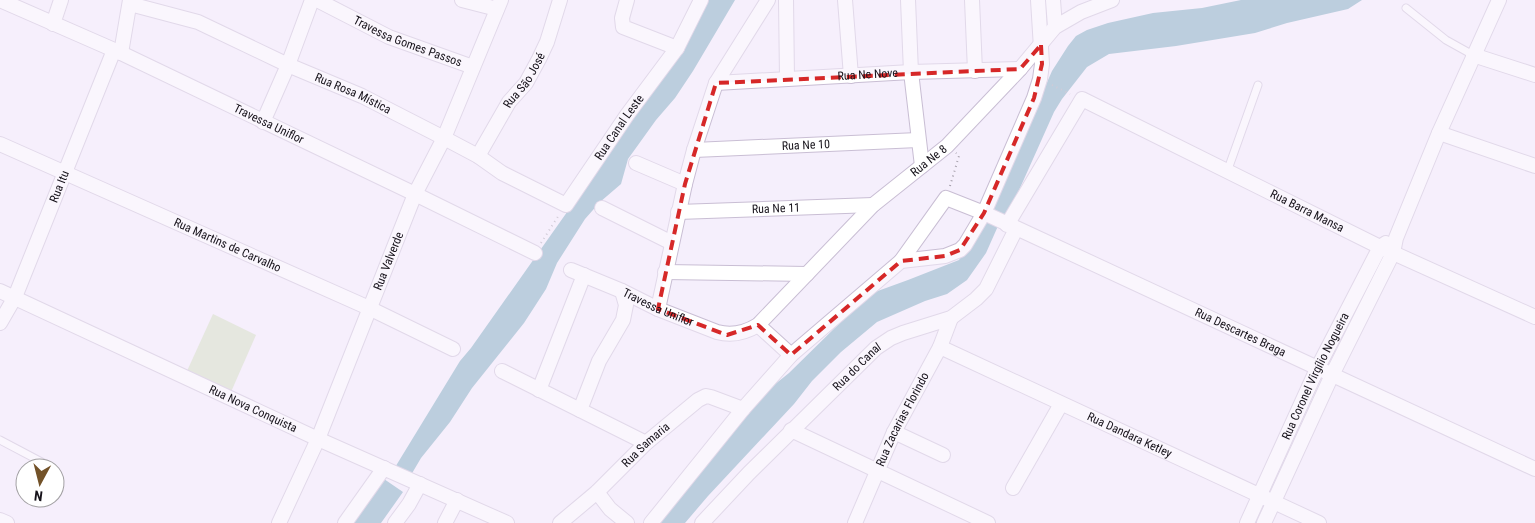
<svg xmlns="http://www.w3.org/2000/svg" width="1535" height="523" viewBox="0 0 1535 523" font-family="'Roboto Condensed',sans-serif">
<rect width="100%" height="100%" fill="#f5effc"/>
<path fill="#d1ddbd" d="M213,314L256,335L231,392L187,371Z"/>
<path fill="#75a6ba" d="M709,0H735L693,71L675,98L656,120L628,159L621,184L600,202L585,219L557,263L546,289L524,323L472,388L450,422L421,458L411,475L394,469L460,361L471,348L577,198Z
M1241,0H1362L1348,9L1287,23L1255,33L1176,46L1109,54L1087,67L1062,99L1054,112L1012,206L1003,218L990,212L1052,71L1068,46L1076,36L1087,30L1108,23L1153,13L1202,8Z
M984,219L998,226L986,253L967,280L947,294L925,301L877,322L841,352L812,381L794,404L708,496L685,523H654L707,461L727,440L764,393L789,373L846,317L875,292L908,280L959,260Z
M384,479L403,492L381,523H351Z"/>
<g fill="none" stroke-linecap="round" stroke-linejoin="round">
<g stroke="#c9bed4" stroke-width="9">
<path id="service" d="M1406,8L1446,40L1473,55
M1227,172L1258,85
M0,440L53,468"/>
</g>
<g stroke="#c9bed4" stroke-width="16">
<g id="minor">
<path id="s1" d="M0,0L121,53L415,194L535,253"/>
<path id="s2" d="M317,0L389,37L473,67"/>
<path d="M462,0L497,9"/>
<path d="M627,0L622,18L623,27L677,48"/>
<path d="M786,0L787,78"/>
<path d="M845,0L851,76"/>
<path d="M908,0L911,72L922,166"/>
<path d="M972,0L975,71"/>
<path d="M1053,0L1055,27"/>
<path id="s3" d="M130,4L198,22L288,65L362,96L444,138L478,156L502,173L566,205L627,115L677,48L701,0"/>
<path d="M53,24L61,0"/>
<path d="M121,53L130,0"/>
<path d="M1473,55L1535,75"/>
<path id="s4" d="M716,83L911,72L1020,69"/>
<path d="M263,122L288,65L312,0"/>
<path d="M1439,133L1535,166"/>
<path id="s5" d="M0,144L369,308L453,349"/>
<path id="s6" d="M694,150L918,140"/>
<path id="s7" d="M478,156L509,102L526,83L539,59L547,42L560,0"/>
<path d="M636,163L685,184"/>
<path d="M602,208L672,243"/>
<path id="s8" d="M678,212L873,205"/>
<path id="s9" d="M1007,225L1082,99L1380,247L1535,317"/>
<path id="s10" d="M901,261L946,198L984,213L1535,469"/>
<path id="s11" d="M571,270L622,291L658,309L717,332C732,336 745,333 758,325L873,205L947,146L1020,69L1055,27L1081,12L1112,0"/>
<path d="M665,272L807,274"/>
<path id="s12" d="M0,291L318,439L507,523"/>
<path d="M658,309L685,184L694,150L716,83L768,0"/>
<path id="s13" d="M0,323L15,297L114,50"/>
<path d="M758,325L791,355"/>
<path id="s14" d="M940,347L1319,523"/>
<path d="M502,371L646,443"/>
<path d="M539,390L584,275"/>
<path d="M580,410L599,361L623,320L626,305L622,291"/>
<path d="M791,430L988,523"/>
<path d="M894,432L943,455"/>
<path d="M1013,488L1061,404"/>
<path d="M597,492L610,509L627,523"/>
<path d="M0,520L7,523"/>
<path id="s15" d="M279,523L318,439L415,194L444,138L501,0"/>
<path d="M345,523L384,468"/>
<path d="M395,523L409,504L420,484"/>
<path d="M445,523L457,500"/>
<path id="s16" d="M560,523L597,492L646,443L698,400L706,396L711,397L743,409"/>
<path d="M651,523L743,409L791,355L901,261L945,256L960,250L965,245L984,213L1034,98L1040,79L1042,64L1038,0"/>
<path id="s17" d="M702,523L749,473L876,348L891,338L903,333L951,318L976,299L986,289L1016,229"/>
<path id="s18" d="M855,523L894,432L940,347L951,318"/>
<path id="s19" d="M1247,523L1317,369L1380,247L1386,243"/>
<path d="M1264,523L1332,375L1393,253L1396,238L1439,133L1499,0"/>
</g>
</g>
<path stroke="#a59faa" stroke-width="2" stroke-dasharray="1 4" stroke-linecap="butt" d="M1052,85L1070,94
M950,186L959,156L956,153
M541,243L559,215"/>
<use href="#service" stroke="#fff" stroke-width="7"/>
<use href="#minor" stroke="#fff" stroke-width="14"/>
</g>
<path d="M0 0H1535V523H0ZM1041,45L1042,64L1034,98L984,213L960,250L945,256L901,261L791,355L758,325L727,335L658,309L685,184L716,83L1020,69Z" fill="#f5effc" fill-opacity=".55" fill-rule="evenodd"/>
<path fill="none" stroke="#d62828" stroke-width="4" stroke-dasharray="10 6" stroke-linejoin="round" d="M1041,45L1042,64L1034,98L984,213L960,250L945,256L901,261L791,355L758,325L727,335L658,309L685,184L716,83L1020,69Z"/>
<g text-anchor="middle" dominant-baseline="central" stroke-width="4.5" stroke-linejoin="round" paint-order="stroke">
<g font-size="12" fill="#16121a" stroke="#fff">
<text stroke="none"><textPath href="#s2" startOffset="100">Travessa Gomes Passos</textPath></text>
<text stroke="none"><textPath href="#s4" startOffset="152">Rua Ne Nove</textPath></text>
<text stroke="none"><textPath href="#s7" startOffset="89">Rua São José</textPath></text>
<text stroke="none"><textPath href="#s3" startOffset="241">Rua Rosa Mística</textPath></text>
<text stroke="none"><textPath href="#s1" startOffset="296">Travessa Uniflor</textPath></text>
<text stroke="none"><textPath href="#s3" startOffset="576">Rua Canal Leste</textPath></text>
<text stroke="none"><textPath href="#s6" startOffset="112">Rua Ne 10</textPath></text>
<text stroke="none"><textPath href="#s11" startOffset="439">Rua Ne 8</textPath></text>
<text stroke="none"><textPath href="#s13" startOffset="149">Rua Itu</textPath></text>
<text stroke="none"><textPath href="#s8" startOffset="98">Rua Ne 11</textPath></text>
<text stroke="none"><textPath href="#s9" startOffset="398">Rua Barra Mansa</textPath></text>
<text stroke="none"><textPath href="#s5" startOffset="249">Rua Martins de Carvalho</textPath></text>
<text stroke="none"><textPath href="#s15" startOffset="284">Rua Valverde</textPath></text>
<text stroke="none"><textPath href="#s11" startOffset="95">Travessa Uniflor</textPath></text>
<text stroke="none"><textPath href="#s10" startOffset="401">Rua Descartes Braga</textPath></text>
<text stroke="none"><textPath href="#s17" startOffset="220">Rua do Canal</textPath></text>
<text stroke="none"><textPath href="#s19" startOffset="162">Rua Coronel Virgílio Nogueira</textPath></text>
<text stroke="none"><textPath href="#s12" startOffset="279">Rua Nova Conquista</textPath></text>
<text stroke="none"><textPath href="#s18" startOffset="114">Rua Zacarias Florindo</textPath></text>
<text stroke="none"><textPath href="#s14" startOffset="209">Rua Dandara Ketley</textPath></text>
<text stroke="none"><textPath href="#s16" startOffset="116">Rua Samaria</textPath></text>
</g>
</g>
<g transform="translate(40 483) rotate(187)"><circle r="24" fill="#ffffff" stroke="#a2a0a3"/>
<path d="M0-4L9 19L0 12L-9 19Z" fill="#735229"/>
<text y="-8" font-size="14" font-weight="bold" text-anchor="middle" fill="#16121a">N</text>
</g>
</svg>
